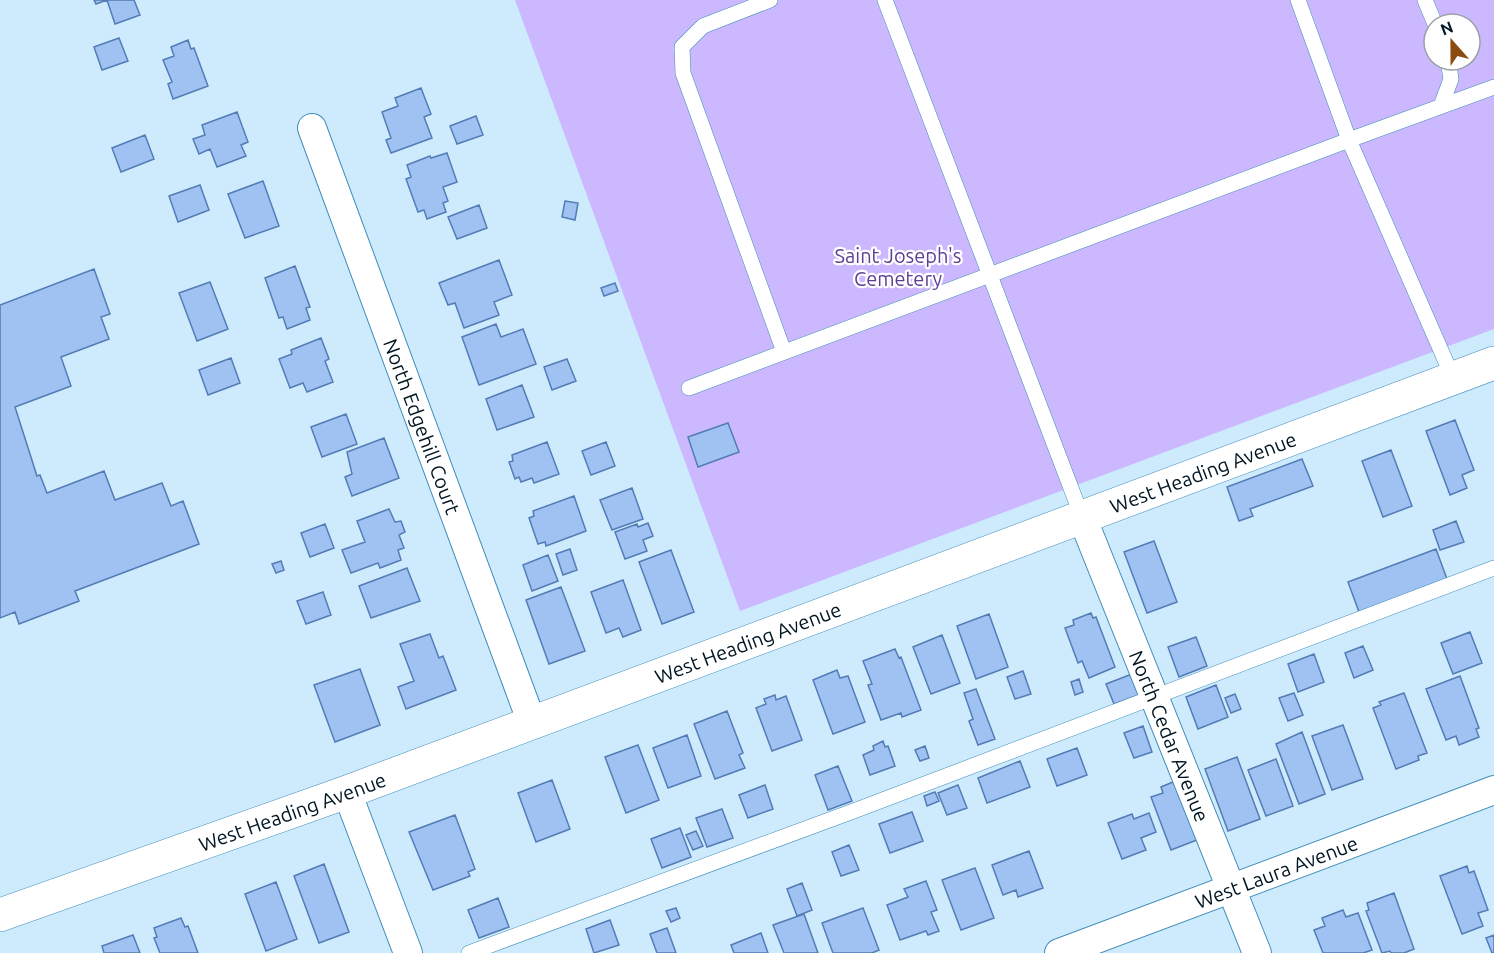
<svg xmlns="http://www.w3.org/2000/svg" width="1494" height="953" viewBox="0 0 1494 953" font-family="Ubuntu,sans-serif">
<rect width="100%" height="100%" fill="#ceebfe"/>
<path fill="#cbb8fe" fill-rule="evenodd" d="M515,0H1494V329L740,611ZM1434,24H1470V60H1434Z"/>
<path fill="#9fc2f3" stroke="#537cb5" stroke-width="1.5" d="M94,0H134L140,15L115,24L107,0L96,4Z
M119,38L128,61L102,70L94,47Z
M188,40L191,49L194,48L208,86L173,99L168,84L172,82L163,60L174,56L171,47Z
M421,88L431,114L424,117L432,138L391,153L386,140L391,138L382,112L398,106L395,98Z
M237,112L248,142L241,145L246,156L217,167L210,149L199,154L193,139L205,135L202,125Z
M476,116L483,135L457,144L450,126Z
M145,135L154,159L121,172L112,148Z
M447,153L457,182L443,187L448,201L443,203L446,212L427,219L424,210L418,212L406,179L411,177L407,165L430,156L431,158Z
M263,181L279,226L245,238L228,194Z
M200,185L209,210L178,222L169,196Z
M565,201L578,203L575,220L562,217Z
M479,205L487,228L457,239L448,217Z
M499,260L512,295L494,302L499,315L464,328L455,303L448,305L439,283Z
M295,266L310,307L306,308L310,320L287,329L283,317L279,318L265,278Z
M94,269L110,314L101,317L109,339L61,357L71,386L15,407L37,476L40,475L47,493L104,471L115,500L162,483L171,506L183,501L199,544L75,591L79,601L19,624L15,612L0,618V305Z
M210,282L228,329L197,341L179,293Z
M615,283L618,291L604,296L601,288Z
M496,324L501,337L523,329L536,364L479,385L462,337Z
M321,338L329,359L325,361L333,382L307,392L303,383L290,388L279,359L292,354L291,350Z
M231,358L240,383L208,395L199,370Z
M567,359L576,381L552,390L544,367Z
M522,385L534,417L497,430L486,399Z
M346,414L357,444L322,457L311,427Z
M1455,420L1474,470L1462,475L1467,488L1450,495L1426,431Z
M728,423L739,452L698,467L688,437Z
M384,438L399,478L352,496L345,477L352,474L347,452Z
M547,442L559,474L534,483L532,478L521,482L519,477L515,479L509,462L513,461L512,455Z
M606,442L615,466L591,475L582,451Z
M1391,450L1412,506L1383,517L1362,461Z
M1302,459L1313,486L1250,509L1253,516L1239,521L1227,487Z
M632,488L643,519L612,530L600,500Z
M574,496L586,531L546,546L545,542L538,544L529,518L534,516L533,511Z
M389,509L395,522L401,521L405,532L399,535L404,548L398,550L401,560L380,568L378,563L351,573L342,550L365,542L357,521Z
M1456,521L1464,542L1440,550L1433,530Z
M648,523L653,536L643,540L647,551L625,559L615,532L637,524L638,527Z
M325,524L334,548L310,557L301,533Z
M1154,541L1177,602L1147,613L1124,552Z
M570,549L577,570L563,575L556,554Z
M1436,549L1447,579L1359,612L1348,582Z
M671,550L694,612L662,624L639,562Z
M548,555L558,581L532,591L523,565Z
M281,561L284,570L276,573L272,564Z
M407,568L420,601L371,618L359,586Z
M623,580L641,630L623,637L619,628L606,633L591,592Z
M561,587L585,651L549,664L526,600Z
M323,592L331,615L306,624L297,601Z
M1091,613L1093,618L1096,617L1115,667L1089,678L1082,661L1078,663L1065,628L1074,625L1073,620Z
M989,614L1008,667L976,679L957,626Z
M1470,632L1482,663L1453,674L1441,643Z
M430,634L439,658L443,656L456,690L406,709L398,687L414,681L400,644Z
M942,635L960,683L931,694L913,647Z
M1196,637L1207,666L1179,677L1168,647Z
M1363,646L1373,670L1354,678L1345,653Z
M895,649L899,658L901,657L921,710L902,717L901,713L881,720L868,685L872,684L863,661Z
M1314,654L1324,682L1298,692L1288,664Z
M360,669L380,725L335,742L314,685Z
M837,670L840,678L848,676L865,722L833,734L813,680Z
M1023,671L1031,694L1015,699L1007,677Z
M1132,674L1139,695L1114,704L1106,684Z
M1460,676L1479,728L1476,729L1479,737L1459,745L1456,736L1446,740L1426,689Z
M1079,679L1083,692L1075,695L1071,682Z
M1216,685L1228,717L1198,729L1186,697Z
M976,689L995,739L978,745L969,721L973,719L964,693Z
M1294,693L1303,715L1288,721L1279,698Z
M1404,693L1427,753L1418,756L1419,760L1396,769L1373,708L1381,705L1379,702Z
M1235,694L1241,709L1231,713L1225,698Z
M775,695L776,700L786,696L802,740L772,751L756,708L766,704L764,699Z
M727,711L743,753L739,755L745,768L715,779L694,724Z
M1343,725L1363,779L1332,790L1312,736Z
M1143,726L1152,752L1134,758L1124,733Z
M1302,732L1325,794L1299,804L1276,744Z
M687,735L701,776L668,788L653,748Z
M883,741L885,747L888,746L895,766L870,775L863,755L874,750L873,746Z
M638,745L659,800L626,813L605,757Z
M925,746L929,758L920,761L915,750Z
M1077,748L1087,775L1057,786L1047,759Z
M1237,757L1260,819L1228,831L1205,769Z
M1276,759L1293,806L1266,816L1248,770Z
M1020,761L1030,787L987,803L978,778Z
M838,766L852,801L828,810L815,775Z
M1180,779L1202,838L1171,850L1151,797L1163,793L1161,787Z
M552,780L570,829L536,842L518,793Z
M765,785L773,809L748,818L739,795Z
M958,785L967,808L947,815L938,793Z
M935,792L939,801L927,806L924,796Z
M722,809L733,838L707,847L696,818Z
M912,812L923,841L890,853L879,824Z
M1149,813L1156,832L1141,838L1146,850L1122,859L1108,823L1132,814L1134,819Z
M455,815L475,869L468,872L470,876L433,890L409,832Z
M680,828L691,857L662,868L651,839Z
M696,831L703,846L693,850L686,835Z
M849,845L859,870L841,876L832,852Z
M1029,851L1043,888L1018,897L1016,890L1003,895L992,865Z
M324,864L349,932L319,943L294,876Z
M1467,866L1469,873L1474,871L1488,910L1478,913L1483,926L1462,934L1440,876Z
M975,868L994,918L961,930L942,880Z
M926,881L937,910L931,912L939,931L928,935L926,931L900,940L887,905L908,897L904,889Z
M276,882L297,939L266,951L245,894Z
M802,883L812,910L797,916L787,889Z
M1394,893L1414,949L1404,953H1391L1390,951L1382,953L1366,911L1369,910L1367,903Z
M498,898L509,927L479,938L468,910Z
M676,908L680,918L671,922L666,911Z
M863,908L879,950L872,953H833L822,923Z
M1343,910L1346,917L1358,913L1372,950L1363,953H1323L1314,930L1325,926L1322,918Z
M804,914L818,953H784L773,925Z
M181,918L185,927L188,926L198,953H160L154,938L157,937L154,928Z
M610,920L619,945L594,953L586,929Z
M667,928L676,953H657L650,934Z
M761,933L768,953H734L731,945Z
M133,935L140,953H104L102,946Z
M1494,935V953H1492L1486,938Z"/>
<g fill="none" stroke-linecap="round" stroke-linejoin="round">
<g stroke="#418db8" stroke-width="16">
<path id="service" d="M770,0L703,26L682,47L683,73L784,352
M885,0L1082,517
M1298,0L1349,140L1453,378
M1425,0L1435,24
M1441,106L1451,79L1448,60
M689,388L1349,140L1494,87
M469,953L851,812L1494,568"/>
</g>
<g stroke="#418db8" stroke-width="30">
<g id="minor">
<path id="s1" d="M312,128L532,723"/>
<path id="s2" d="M1082,517L1257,953"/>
<path d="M347,792L408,953"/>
<path id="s3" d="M1059,953L1494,790"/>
</g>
</g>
<g stroke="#418db8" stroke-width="34">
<g id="tertiary">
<path id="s4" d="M0,915L347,792L1494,363"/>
</g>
</g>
<use href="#service" stroke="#fff" stroke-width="15"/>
<use href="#minor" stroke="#fff" stroke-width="28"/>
<use href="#tertiary" stroke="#fff" stroke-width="33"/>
</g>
<g text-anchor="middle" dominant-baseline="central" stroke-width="4.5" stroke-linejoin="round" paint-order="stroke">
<g font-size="20" fill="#5c3e93" stroke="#fff">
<text x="898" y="255">Saint Joseph's<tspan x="898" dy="23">Cemetery</tspan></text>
</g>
<g font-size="20" fill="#001522" stroke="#fff">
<text stroke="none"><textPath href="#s1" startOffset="318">North Edgehill Court</textPath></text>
<text stroke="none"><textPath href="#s4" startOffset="1282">West Heading Avenue</textPath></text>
<text stroke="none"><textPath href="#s4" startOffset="796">West Heading Avenue</textPath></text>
<text stroke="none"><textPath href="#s2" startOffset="236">North Cedar Avenue</textPath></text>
<text stroke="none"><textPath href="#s4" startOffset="310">West Heading Avenue</textPath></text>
<text stroke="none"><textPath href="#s3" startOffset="232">West Laura Avenue</textPath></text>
</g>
</g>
<g transform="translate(1452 42) rotate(339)"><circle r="28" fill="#ffffff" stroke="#99a1a7" stroke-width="1.5"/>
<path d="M0-4.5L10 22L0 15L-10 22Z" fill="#8a4b11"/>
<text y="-9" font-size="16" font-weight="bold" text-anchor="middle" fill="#001522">N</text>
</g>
</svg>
